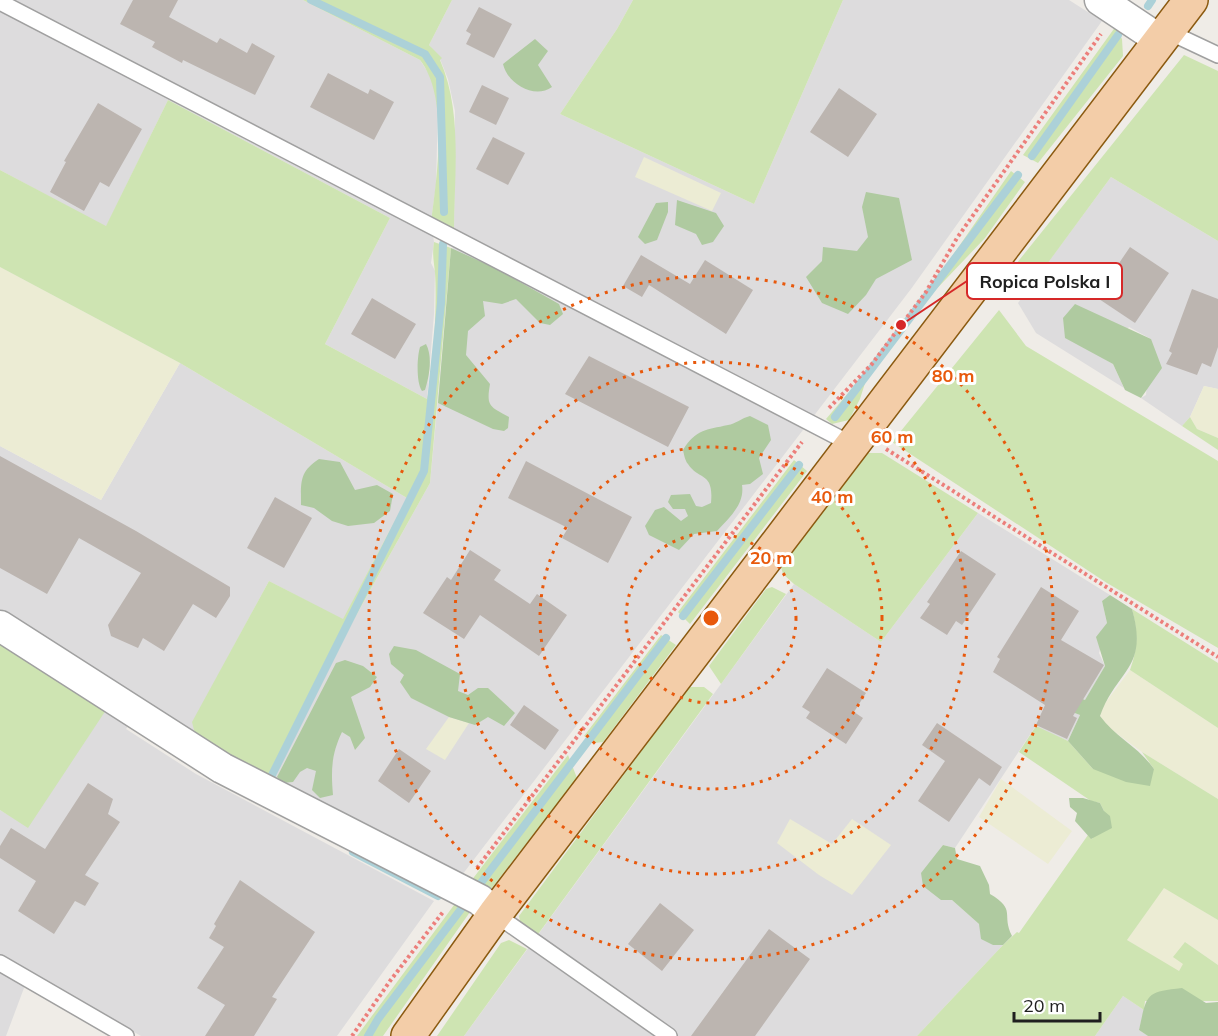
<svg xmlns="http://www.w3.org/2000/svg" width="1218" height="1036" viewBox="0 0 1218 1036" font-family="Mulish,sans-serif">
<rect width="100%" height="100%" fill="#efece7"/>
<path fill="#dddcdd" d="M0,0H303L420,60L433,80L438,103L436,185L431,222L434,242L431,263L435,271L434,314L427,399L325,344L390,218L168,100L106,227L0,170Z
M452,0H633L617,29L560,114L754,204L843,0H1069L1102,21L911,289L462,875L269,785L344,637L430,483L454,233L455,111L448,79L440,59L429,45Z
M1111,177L1218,241V389L1204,386L1190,417L1182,426L1141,398L1146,395L1151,339L1129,327L1103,358L1113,364L1124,388L1036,333L1018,303Z
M180,363L407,498L343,620L269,581L193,722L196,738L133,719L126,729L196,774L434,901L337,1036H141L30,972L6,1036H0V810L28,827L0,635V446L101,500Z
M978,513L1110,595L1102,601L1107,623L1099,653L1105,666L1085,701L1060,707L1080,715L1068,741L1035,727L955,848L943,845L933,859L952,900L979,924L993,945H1003L917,1036H464L794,584L881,642Z
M1123,996L1144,1010L1139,1030L1148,1036H1095Z"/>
<path fill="#ececd4" d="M644,157L721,193L712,211L635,177Z
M0,267L180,363L101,500L0,446Z
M1204,386L1218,389V438L1197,429L1190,417Z
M1130,670L1218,728V799L1142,752L1108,727L1100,716L1103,706Z
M449,717L469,723L445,760L426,749Z
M1001,779L1072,831L1048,864L979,817Z
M790,819L832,844L852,819L891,845L852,895L819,875L777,843Z
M1164,887L1218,920V965L1185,942L1184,964L1178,972L1127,940Z"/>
<path fill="#cee4b2" d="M303,0H452L429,45L442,58L440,60C463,113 454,175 454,233L431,222C437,176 449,97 420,60Z
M633,0H843L754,204L560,114L617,29Z
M1116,26L1122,39L1123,56L1038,163L1023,155Z
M1184,55L1218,71V241L1111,177L1028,290L1006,283L1004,279Z
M168,100L390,218L325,344L427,399C434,373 437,301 435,273C434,262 432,254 434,242L451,248L430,483L344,637L269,785L196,738L192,722L269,581L343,619L407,498L180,363L0,267V170L106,226Z
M1011,171L1025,182L985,238L927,299L933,284Z
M999,310L1026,346L1218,461V648L1107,583L892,442Z
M861,378L866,380L860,399L849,420L832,424L826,419Z
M1190,417L1197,429L1218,438V450L1182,426Z
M868,453H882L978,513L881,642L794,584L783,574L781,567Z
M794,460L807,471L690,624L678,612Z
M772,587L786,594L721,684L709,666L766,589Z
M1132,609L1218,663V728L1130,670C1138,648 1138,632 1132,609Z
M0,635L110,704L28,828L0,810Z
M661,635L676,645L603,742L595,743L584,736Z
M689,687H704L713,694L536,937L520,921L519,916Z
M1036,726L1068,741L1093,769H1154L1142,752L1218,799V920L1164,888L1127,940L1179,971L1183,964L1173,957L1185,942L1218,965V1001H1145L1144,1010L1123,996L1095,1036H917L1003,945L1017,932L1019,933L1088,835L1092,839L1104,811L1100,803L1091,801L1019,752Z
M568,755L577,778L491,889L471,881Z
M457,901L470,912L383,1036H357Z
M509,940L527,949L464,1036H437L501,943Z"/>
<path fill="#afcaa0" d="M535,39L548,51L538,65L552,87C534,100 507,83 503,64Z
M866,192L899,198L912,260L876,279L866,295L848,314L822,303L806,277L822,261L823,247L857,251L868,237L862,207Z
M677,200L716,213L724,226L713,242L702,245L696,234L675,225Z
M668,202V212L657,240L645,244L638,237L656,203Z
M451,248L495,268L559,304L563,314L550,325L540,323L516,299L502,304L483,301L485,316L468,331L466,355L490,384C486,407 490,406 509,417L508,428L504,431L493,429L438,403Z
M1075,304L1151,339L1162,368L1141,398L1125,390L1113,364L1065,338L1063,318Z
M426,344C433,357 429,377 425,390L422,391C416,382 417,357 420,347Z
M750,416L768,425L771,440L759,458L763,474L750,484L742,485C745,504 729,518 717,531L694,534L679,550L649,535L645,526L655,510L664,507L681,521L688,516L685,509H673L668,502L671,495L690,494L696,506L702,507L711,503C714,471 699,481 688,464C685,461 684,454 683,450C696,429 706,430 728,425C735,424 742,418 750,416Z
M319,459L340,462L355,490L377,485L393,494L390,511L374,523L348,526L332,521L314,508L301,505C301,482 299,472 319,459Z
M1110,595L1132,609C1149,669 1117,669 1100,716C1115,737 1139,747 1154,769L1150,786L1126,782L1093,769L1068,741L1080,715L1059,707L1066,693L1085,700L1105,666L1096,637L1107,623L1102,601Z
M394,646L416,650L460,674L458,691L468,695L478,688H488L515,713L504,726L488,717L475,725L449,717L411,698L400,682L404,675L391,664L389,654Z
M345,660L363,666L377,677L370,687L351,697L365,738L355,750L350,737L342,732C331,755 331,771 333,795L320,798L312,790L316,771L307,768L300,772L293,782L282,783L277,777L336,663Z
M1069,798H1083L1100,803L1104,811L1110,816L1112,828L1091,839L1075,821L1077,813L1070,807Z
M943,845L955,848L957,859L980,866L989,885L990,894C1017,910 1001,914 1012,936L1003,945H993L981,939L979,924L952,900H941L923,886L921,873Z
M1182,988L1206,1003L1218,1002V1036H1148L1139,1030C1147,994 1145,992 1182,988Z"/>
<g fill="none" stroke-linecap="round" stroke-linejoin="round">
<path stroke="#acd1d8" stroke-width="8" d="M311,0L425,54L440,77L444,212
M1148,6L1152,0
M1032,156L1118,35
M835,417L1018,175
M683,616L799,465
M270,779L424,471L441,303L443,244
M353,852L438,896
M368,1036L378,1019L666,638"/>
</g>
<path fill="#bcb5b0" d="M133,0H178L169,17L217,43L220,38L247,53L252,43L275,56L255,95L183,60L182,63L152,47L155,42L120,24Z
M479,7L512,24L494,58L466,44L471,34L466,31Z
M328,73L368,94L370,89L394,102L374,140L310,107Z
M482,85L509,98L496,125L469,112Z
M839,88L877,114L848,157L810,132Z
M98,103L142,129L109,187L100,182L84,211L50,192L66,162L64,161Z
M493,137L525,153L508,185L476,169Z
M1130,247L1169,273L1135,323L1096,297Z
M641,255L690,284L705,260L753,290L726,334L649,285L642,297L623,286Z
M1192,289L1218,299V347L1211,367L1202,363L1197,375L1166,364L1172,353L1169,351Z
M372,298L416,324L395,359L351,334Z
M589,356L689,407L668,447L565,394Z
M0,456L136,531L230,587V596L216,618L193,604L164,651L143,638L138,648L111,636L108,625L141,573L79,538L47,594L0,568Z
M526,461L632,517L608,563L562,538L568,528L508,498Z
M275,497L312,518L284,568L247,548Z
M470,550L501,570L494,580L530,604L537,594L567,615L539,656L480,615L464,639L423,613L447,577L451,580Z
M961,551L996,574L962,625L956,621L947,635L920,618L930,604L927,602Z
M1041,587L1079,611L1061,640L1104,665L1073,716L1077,718L1067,739L1036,725L1045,705L993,672L1000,659L997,657Z
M827,668L866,693L854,712L863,718L846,744L806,718L810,712L802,707Z
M524,705L559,730L545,750L510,725Z
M937,723L1002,767L990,786L979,778L949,822L918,801L945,761L922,745Z
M399,749L431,771L409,803L378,781Z
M88,783L113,799L108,814L120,822L85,875L99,883L85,906L75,901L54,934L18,911L36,881L0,858V846L11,828L45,849Z
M240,880L315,932L272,997L277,999L254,1036H205L225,1005L197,988L224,947L209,938L216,926L214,924Z
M660,903L694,930L662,971L628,944Z
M769,929L810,959L755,1036H691Z"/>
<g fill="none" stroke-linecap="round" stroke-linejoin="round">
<g stroke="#a0a0a0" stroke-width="18">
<path id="lane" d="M0,2L851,444
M1167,31L1218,55
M495,914L669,1036
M0,963L126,1036"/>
</g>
<g stroke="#a0a0a0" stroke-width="33">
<path id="street" d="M1100,0L1160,40
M0,626L222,768L480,900L495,914"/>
</g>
<g stroke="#8b5a10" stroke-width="36">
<path id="primary" d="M408,1036L495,914L1191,0"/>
</g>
<path stroke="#ec7f7b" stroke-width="4" stroke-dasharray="3 3" stroke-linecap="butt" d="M829,408L872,364L926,292L957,238L1101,34
M886,449L1218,657
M477,868L802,442
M352,1036L390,981L443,912"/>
<use href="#lane" stroke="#fff" stroke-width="15"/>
<use href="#street" stroke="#fff" stroke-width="30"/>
<use href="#primary" stroke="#f3cda8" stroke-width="33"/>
</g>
<g fill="none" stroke="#e8590c" stroke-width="3" stroke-dasharray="3 6">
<circle cx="711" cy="618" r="85"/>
<circle cx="711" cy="618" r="171"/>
<circle cx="711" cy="618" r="256"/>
<circle cx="711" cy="618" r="342"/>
</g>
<circle cx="711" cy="618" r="9" fill="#e8590c" stroke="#fff" stroke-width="3"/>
<g font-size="18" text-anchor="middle" font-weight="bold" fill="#e8590c" stroke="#fff" stroke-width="6" stroke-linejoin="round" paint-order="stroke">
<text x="953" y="382">80 m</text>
<text x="892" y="443">60 m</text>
<text x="832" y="503">40 m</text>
<text x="771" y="564">20 m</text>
</g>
<path fill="none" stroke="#d62828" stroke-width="2" d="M901 325L967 281"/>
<circle fill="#d62828" stroke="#fff" stroke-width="2" cx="901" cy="325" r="6"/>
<rect fill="#fff" stroke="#d62828" stroke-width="2" x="967" y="263" width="155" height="36" rx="6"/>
<g font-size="18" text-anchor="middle" font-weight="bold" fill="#1f1f1f">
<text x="1045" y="288">Ropica Polska I</text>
</g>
<path d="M1014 1012v9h86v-9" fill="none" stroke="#1f1f1f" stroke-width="3"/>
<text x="1023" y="1012" font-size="18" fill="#1f1f1f" stroke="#ffffff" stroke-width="4.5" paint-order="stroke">20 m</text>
</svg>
